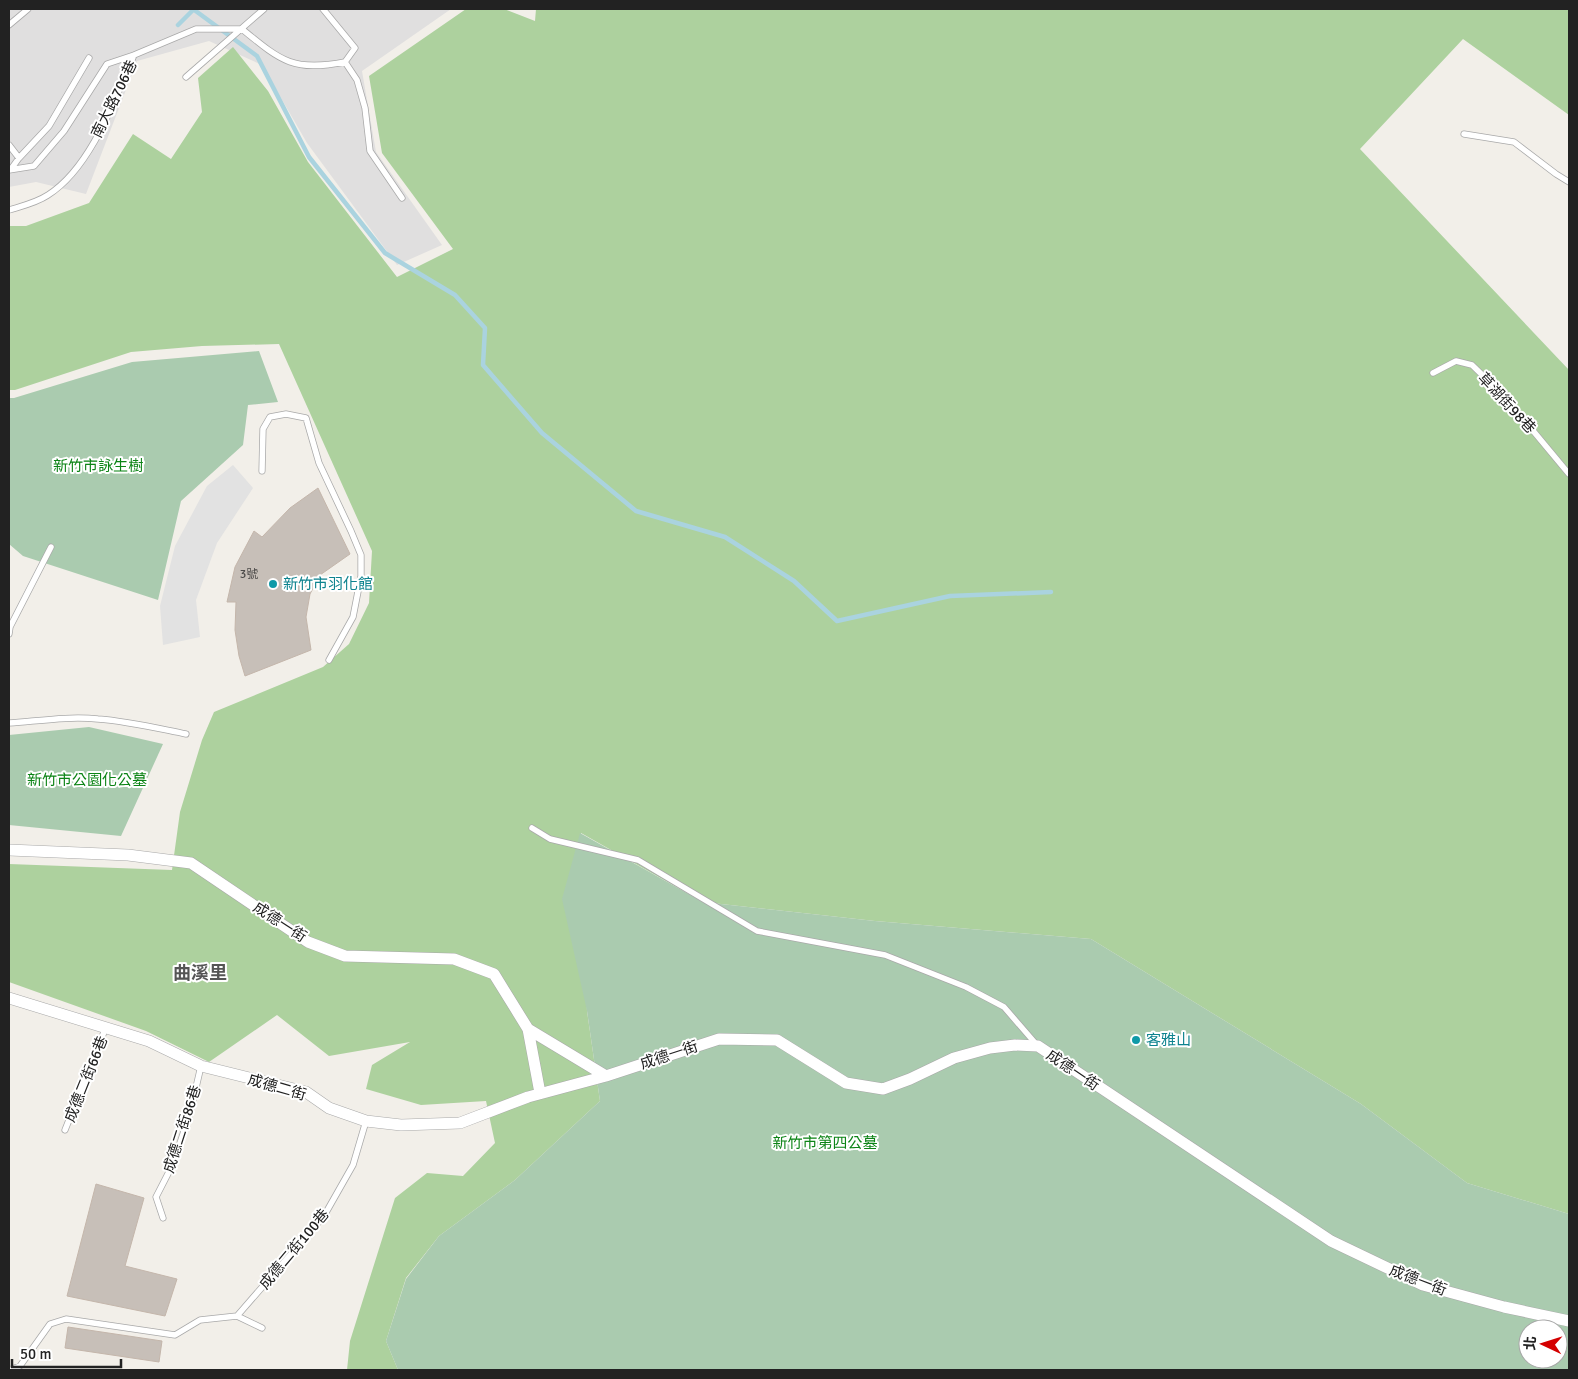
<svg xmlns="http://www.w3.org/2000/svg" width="1578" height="1379" viewBox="0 0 1578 1379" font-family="Signika,'Noto Sans TC',sans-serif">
<rect width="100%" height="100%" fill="#f2efe9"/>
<path fill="#e0dfdf" d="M9,9H451L362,71L376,152L442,245L397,265L307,143L262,65L209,41L137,61L86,194L36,182L9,187Z"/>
<path fill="#add19e" d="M466,9H504L535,21L536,9H1569V115L1463,39L1360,149L1569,370V1214L1467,1183L1361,1104L1091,939L875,921L703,902L581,833L587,1011L600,1101L515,1180L439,1236L406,1278L386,1341L398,1370H347L350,1341L395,1198L427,1173L463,1176L495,1143L486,1101L421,1105L366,1089L372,1065L410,1042L329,1056L277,1015L209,1062L146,1031L9,982V864L172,870L180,812L202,740L214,712L323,667L349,644L369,603L372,551L279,344L202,346L131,352L15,390H9V226H26L89,203L133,134L171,159L202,112L198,78L233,47L268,91L308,162L397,277L453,249L382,153L369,76Z"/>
<path fill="#aacbaf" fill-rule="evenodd" d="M259,351L278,402L248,405L243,445L181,501L158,600L23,556L9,544V398H14L132,362Z
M89,727L163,744L121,836L9,825V735Z
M580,833L703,902L875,921L1091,939L1361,1104L1467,1183L1569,1214V1370H398L386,1341L406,1279L439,1236L515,1180L600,1101L587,1011L562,899ZM1528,1329H1558V1359H1528Z"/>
<path fill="#e2e2e2" d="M233,465L253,488L217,543L196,600L200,637L163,645L160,606L175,546L207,486Z"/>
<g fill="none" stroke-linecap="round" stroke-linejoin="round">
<path stroke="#aad3df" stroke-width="4.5" d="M193,9L257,56L309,157L385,253L455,295L485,328L483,365L542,433L636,511L725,537L794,581L837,621L950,596L1051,592
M178,25L194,9"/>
</g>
<path fill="#c7bfb8" stroke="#c4b6ab" d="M318,488L350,554L320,575L310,594L306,617L311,650L245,676L239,656L235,630L236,602H227L235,567L254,531L262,537L290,508Z
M96,1184L144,1198L125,1266L177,1279L165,1316L67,1296Z
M68,1327L162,1341L159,1362L65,1348Z"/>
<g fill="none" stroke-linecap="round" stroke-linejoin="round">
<g stroke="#a9a9a9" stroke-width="7">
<path id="lane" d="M9,25L28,9
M242,29C281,61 293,72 345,62L355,48L323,9
M345,62L357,80L365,108L370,151L402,198
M186,77L264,9
M1464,134L1514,142L1556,174L1569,182
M9,145L19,158
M11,169L19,158L49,126L89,58
M9,170L34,166L64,131L107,64L134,55
M9,210C22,206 36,203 48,195C91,168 115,99 134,55L196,29H242
M1433,373L1456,361L1472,365L1505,397L1569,474
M262,471L263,429L270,417L286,414L306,418L319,463L351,531L361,555V576L353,617L329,660
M9,634L10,627L51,547
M9,723C38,721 68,716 98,719C127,721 156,728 186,734
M532,828L550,839L638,860L757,931L885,955L966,987L1004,1007L1036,1044
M65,1130L106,1027
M163,1218L156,1197L173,1164L190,1113L201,1066
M237,1316L324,1216L353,1165L366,1121
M9,1370L20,1366L50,1324L66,1319L175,1335L200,1320L237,1316L262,1328"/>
</g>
<g stroke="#a9a9a9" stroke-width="12">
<path id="street" d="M9,850L128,855L191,863L308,942L345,956L454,959L494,974L528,1029L606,1076L719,1039L777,1040L846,1083L883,1089L910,1079L954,1058L990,1048L1015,1045L1038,1046L1331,1241L1423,1285L1504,1307L1569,1321
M9,998L149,1041L201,1066L306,1092L329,1108L366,1121L401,1125L460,1123L528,1097L606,1076
M528,1029L540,1093"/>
</g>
<use href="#lane" stroke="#fff" stroke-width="5.5"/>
<use href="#street" stroke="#fff" stroke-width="11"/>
</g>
<g fill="#0f9aa8" stroke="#fff" stroke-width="2">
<circle cx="273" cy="584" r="5"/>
<circle cx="1136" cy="1040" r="5"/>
</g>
<g text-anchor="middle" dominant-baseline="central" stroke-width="4" stroke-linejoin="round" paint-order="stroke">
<g font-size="12" fill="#4b4948">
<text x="249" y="574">3號</text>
</g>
<g font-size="15" fill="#222" stroke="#fff">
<text transform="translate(114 99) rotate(-64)">南大路706巷</text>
<text transform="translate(1507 403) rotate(47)">草湖街98巷</text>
<text transform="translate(280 922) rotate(33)">成德一街</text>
<text transform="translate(669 1055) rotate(-18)">成德一街</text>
<text transform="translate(1073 1070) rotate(34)">成德一街</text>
<text transform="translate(86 1079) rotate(-68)">成德二街66巷</text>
<text transform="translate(277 1087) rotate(16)">成德二街</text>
<text transform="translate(182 1129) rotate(-72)">成德二街86巷</text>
<text transform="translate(294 1249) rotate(-50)">成德二街100巷</text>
<text transform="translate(1418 1280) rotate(21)">成德一街</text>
</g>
<g font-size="15" fill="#0c8416" stroke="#fff">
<text x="98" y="466">新竹市詠生樹</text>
<text x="87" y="780">新竹市公園化公墓</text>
<text x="825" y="1143">新竹市第四公墓</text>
</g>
<g font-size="15" fill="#0d838f" stroke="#fff" text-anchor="start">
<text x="283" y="584">新竹市羽化館</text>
<text x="1146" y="1040">客雅山</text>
</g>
<g font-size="18" font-weight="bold" fill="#555" stroke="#fff">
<text x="200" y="973">曲溪里</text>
</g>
</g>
<rect width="1578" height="1379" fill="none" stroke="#222222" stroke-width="20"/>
<g transform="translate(1543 1344) rotate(274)"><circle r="24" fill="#ffffff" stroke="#a7a7a7"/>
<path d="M0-4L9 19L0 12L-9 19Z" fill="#d40000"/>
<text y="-8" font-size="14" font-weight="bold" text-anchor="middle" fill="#222222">北</text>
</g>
<path d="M12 1359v8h109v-8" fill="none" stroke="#222222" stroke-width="2.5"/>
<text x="20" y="1359" font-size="15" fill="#222222" stroke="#ffffff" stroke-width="4" paint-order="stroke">50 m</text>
</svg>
